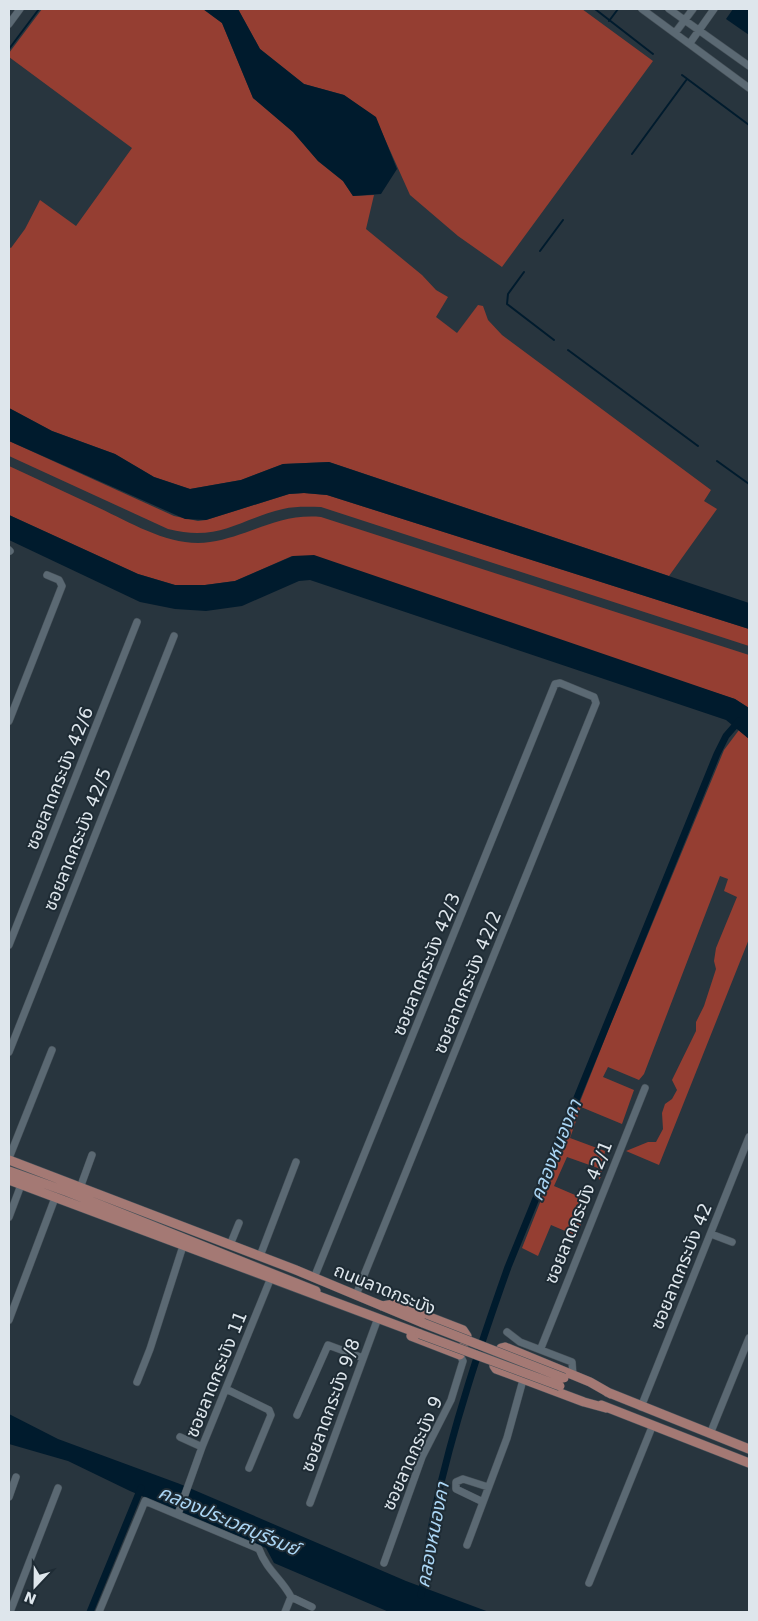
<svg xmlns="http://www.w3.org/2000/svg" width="758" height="1621" viewBox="0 0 758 1621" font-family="'DejaVu Sans','Noto Sans Thai',sans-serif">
<rect width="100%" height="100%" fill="#28353e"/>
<path fill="#953e32" d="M42,9H203L222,23L253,98L293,132L318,161L343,181L353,196L374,195L366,229L422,275L436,290L448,297L436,317L457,333L478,305L483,306L488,320L502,335L711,490L704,501L717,509L669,576L329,462L283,464L241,480L190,489L154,477L115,454L52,431L9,408V247L11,248L25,229L40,200L76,226L132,148L9,57V53Z
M238,9H582L653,61L502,267L458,236L410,195L375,117L344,95L304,84L260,49Z
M9,441L174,516L198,521L206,520L289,494L304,493L327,495L749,629V646L321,507C309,507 296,506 283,509C237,520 219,542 168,529L9,456Z
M9,466C38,479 66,493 95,506C130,522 170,548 210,542C250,536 278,513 321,517L749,655V708L735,699L292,556L235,581L205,585H175L138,574L9,515Z
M739,730L749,739V939L659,1165L626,1151L648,1142H656L663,1129L662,1113L665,1104L672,1099L677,1090L672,1080L696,1031V1022L704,1006L716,969L714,961L716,948L737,897L724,891L728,879L720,876L644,1074L639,1080L608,1067L603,1077L634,1090L622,1124L581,1107L570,1138L605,1151L601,1177L599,1180L598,1168L567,1157L554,1186L589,1201L577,1236L551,1225L538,1256L522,1248L608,1031L724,750Z"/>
<path fill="#001b2d" d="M203,9H238L260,49L304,84L344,95L376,117L397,169L381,194L353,196L343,181L318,161L293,132L253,98L222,23Z
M733,9H749V35L726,19Z
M9,408L52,431L115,454L154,477L190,489L241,480L283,464L329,462L749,603V629L327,495L304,493L289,494L206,520L185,519L9,441Z
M9,515L138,574L175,585H205L235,581L293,556L314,555L735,699L749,708V739L726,720L310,580L299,581L242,606L206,611L175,609L140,602L9,540Z
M9,1414L58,1439L180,1484L406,1581L489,1612H389L274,1563L266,1548L130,1491L68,1461L9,1444Z"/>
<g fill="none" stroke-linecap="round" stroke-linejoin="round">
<path stroke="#001b2d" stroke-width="2" d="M595,9L653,54
M609,21L618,9
M9,49L39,9
M682,75L749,125
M632,154L687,79
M540,251L563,220
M524,272L508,294L507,304L554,340
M568,350L698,446
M717,461L749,484"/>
<path stroke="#001b2d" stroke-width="7" d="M421,1595C426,1567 429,1537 435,1509C453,1426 480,1346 508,1267L717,754L726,736L739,721
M90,1612L141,1488"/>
<g stroke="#465159" stroke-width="8">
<path id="minor" d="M642,9L749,88
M669,9L749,66
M9,24L20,9
M675,33L693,9
M690,43L714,9
M9,550L10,551
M9,721L62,586L59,580L47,575
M9,945L137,622
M9,1052L174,636
M9,1158L52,1050
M80,1188L92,1155
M9,1217L21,1185
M711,1234L732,1242
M230,1245L239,1223
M260,1256L296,1162
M314,1278L555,684L560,683L594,697L596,703L356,1295
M9,1320L55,1198
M507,1332L520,1342L572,1362L573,1375
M541,1348L645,1088
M137,1382L150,1349L183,1246
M226,1389L269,1410L271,1415L249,1468
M641,1407L749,1137
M297,1415L328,1345L363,1358
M710,1434L749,1338
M180,1437L202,1447
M9,1497L16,1477
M483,1502L456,1489V1482L463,1479L488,1487
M310,1503L378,1318
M178,1514L202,1447L270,1280
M467,1545L507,1438L523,1380
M384,1563L422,1457L451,1400L463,1361L460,1355
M589,1583L652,1427
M291,1597L312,1607
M10,1612L58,1488
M99,1612L145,1501L259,1549C267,1571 282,1579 291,1597
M285,1612L291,1597"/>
</g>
<g stroke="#465159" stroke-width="10">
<path id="major" d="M9,1160L296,1270L423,1323
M9,1171L68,1192L316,1291
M9,1180L420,1334
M382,1306L394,1304L401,1306L463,1330L467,1336L460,1355L411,1336
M607,1392L749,1449
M601,1405L749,1463
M606,1408L584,1402L496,1369L494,1366L501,1348L505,1347L590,1382L611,1394"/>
</g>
<use href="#minor" stroke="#5b6973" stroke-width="7"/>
<use href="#major" stroke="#a47974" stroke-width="9"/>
<g stroke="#465159" stroke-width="10" stroke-linecap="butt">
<path id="major-bridge" d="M423,1323L564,1378
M420,1334L560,1386"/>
</g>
<use href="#major-bridge" stroke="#a47974" stroke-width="9"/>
</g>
<g text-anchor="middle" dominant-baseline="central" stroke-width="4" stroke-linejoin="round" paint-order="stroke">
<g font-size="18" fill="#dee6ec" stroke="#1e2b34">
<text transform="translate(59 778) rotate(-68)">ซอยลาดกระบัง 42/6</text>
<text transform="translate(77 839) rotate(-68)">ซอยลาดกระบัง 42/5</text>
<text transform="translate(426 964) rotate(-68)">ซอยลาดกระบัง 42/3</text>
<text transform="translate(467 982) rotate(-68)">ซอยลาดกระบัง 42/2</text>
<text transform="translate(578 1212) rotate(-68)">ซอยลาดกระบัง 42/1</text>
<text transform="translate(681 1266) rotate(-68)">ซอยลาดกระบัง 42</text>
<text transform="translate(385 1289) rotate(22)">ถนนลาดกระบัง</text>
<text transform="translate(216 1374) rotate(-68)">ซอยลาดกระบัง 11</text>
<text transform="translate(330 1405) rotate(-70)">ซอยลาดกระบัง 9/8</text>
<text transform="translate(412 1453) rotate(-66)">ซอยลาดกระบัง 9</text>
</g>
<g font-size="19" font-style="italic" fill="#abd6f5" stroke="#1e2b34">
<text transform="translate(555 1150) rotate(-68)">คลองหนองคา</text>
<text transform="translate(229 1520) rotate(23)">คลองประเวศบุรีรมย์</text>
<text transform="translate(432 1535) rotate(-79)">คลองหนองคา</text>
</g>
</g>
<rect width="758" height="1621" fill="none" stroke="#dee6ec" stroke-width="20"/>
<g transform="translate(35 1586) rotate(202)" stroke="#1e2b34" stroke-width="4" paint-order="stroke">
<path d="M0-4L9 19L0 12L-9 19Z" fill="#dee6ec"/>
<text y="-8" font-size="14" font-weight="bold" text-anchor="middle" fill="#dee6ec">N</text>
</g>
</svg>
